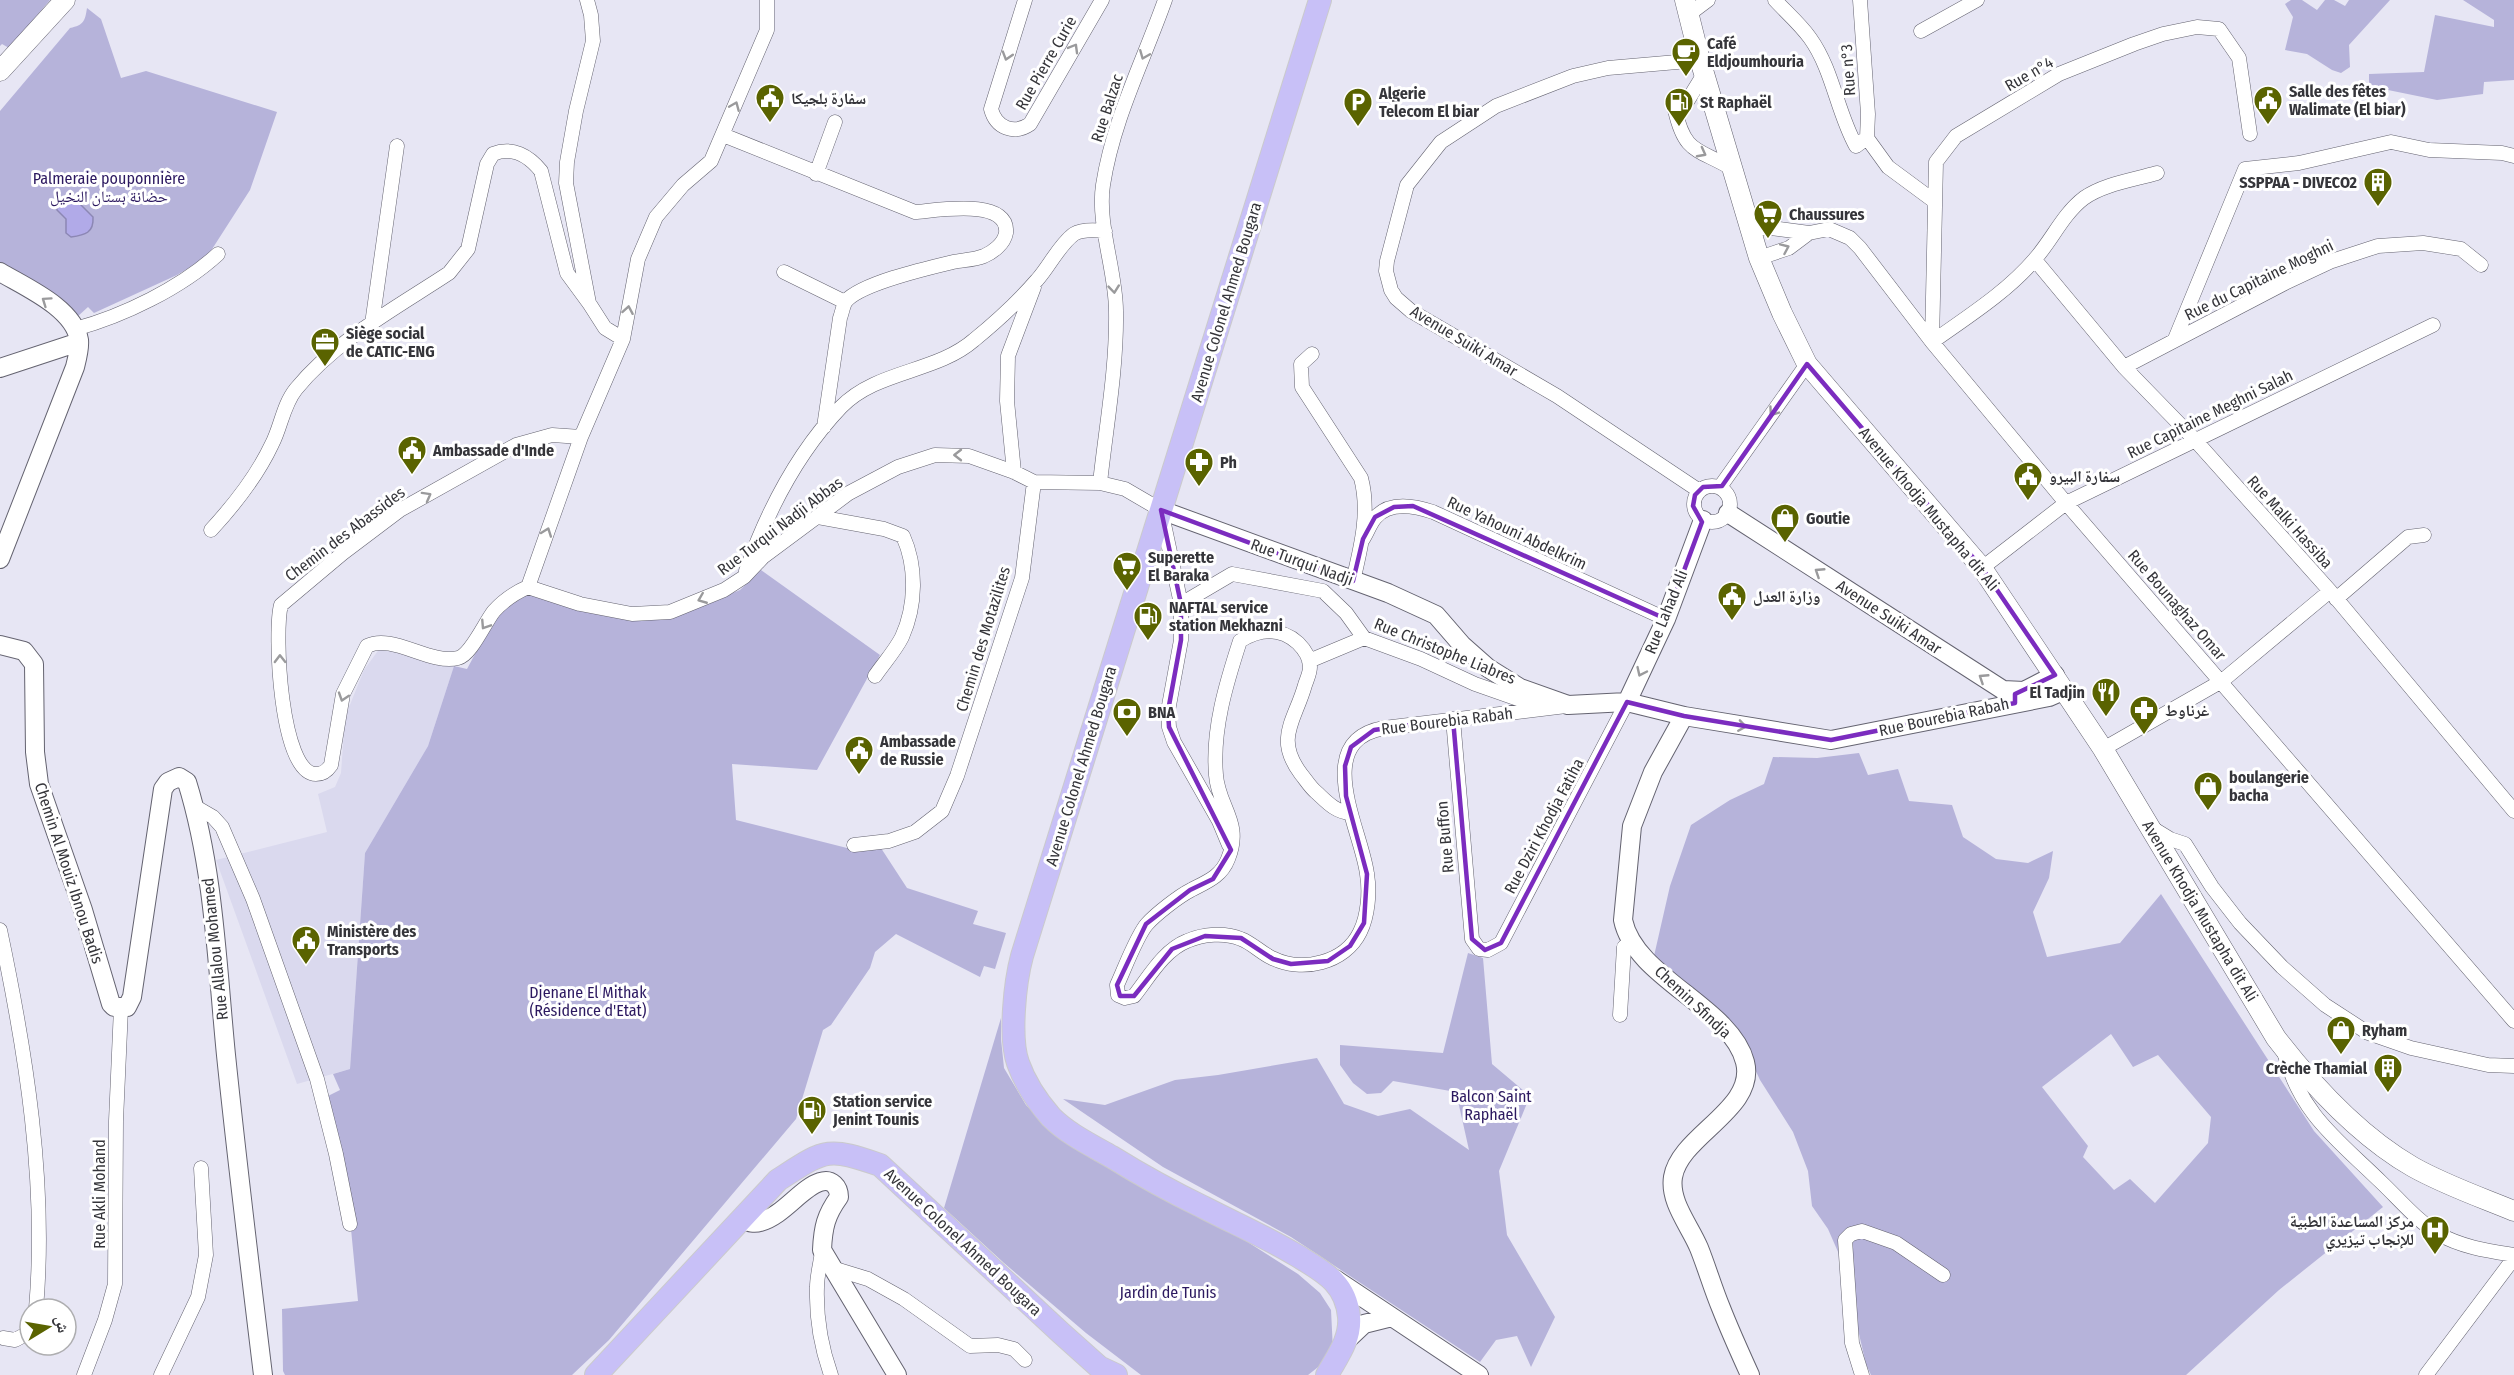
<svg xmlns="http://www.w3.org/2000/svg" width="2514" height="1375" viewBox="0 0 2514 1375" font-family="'Fira Sans Condensed','Noto Naskh Arabic',sans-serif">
<rect width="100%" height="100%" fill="#e7e6f4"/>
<path fill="#dad9ee" d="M380,648L454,666L428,746L365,853L350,1069L297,1084L216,860L327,832L318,794L335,787L341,773L345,717L364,670Z"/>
<path fill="#b6b3da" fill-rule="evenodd" d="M0,0H50L9,48L2,44L0,46Z
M2291,0H2302L2317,10L2325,0H2334L2345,6L2349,0H2390L2349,45L2350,67L2341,73L2332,70L2307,54L2285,50L2293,17L2285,4Z
M2463,0H2514V80L2484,82L2483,94L2437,100L2388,90L2369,91V74L2424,72L2435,15L2494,27V20Z
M87,8L101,19L121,78L146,71L277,112L250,190L207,257L177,275L94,313L88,307L77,317L0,271V111L70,28C84,25 85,21 87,8Z
M761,570L880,655L817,770L732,764L736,820L851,849L879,845L907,888L978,911L973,924L1006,933L995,969L984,966L980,977L896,934L875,952L870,968L831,1025L823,1030L796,1119L609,1340L572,1375H285L283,1371L282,1309L358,1301L351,1229L324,1098L340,1090L333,1074L350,1069L365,853L428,746L454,666L467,669L489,628L506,608L527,595H544L642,619L701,606L740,590Z
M1859,753L1868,775L1898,769L1909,801L1952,805L1963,837L1996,859L2028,863L2053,851L2049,878L2033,912L2047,957L2120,943L2161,894L2314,1131L2383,1207L2279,1290L2186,1375H1871L1866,1364L1842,1261L1828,1229L1812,1206L1808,1171L1793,1132L1760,1080L1743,1043L1654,956L1670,886L1691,825L1730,800L1764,784L1773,757L1817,758ZM2111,1034L2133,1067L2158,1055L2211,1117L2208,1143L2155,1203L2130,1179L2114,1190L2083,1157L2088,1146L2042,1087Z
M1468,953L1483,958L1492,1064L1530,1096L1499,1171L1507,1235L1555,1317L1531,1367L1517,1336L1496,1340L1480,1362L1291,1237L1163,1167L1063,1099L1105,1105L1175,1080L1218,1075L1317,1058L1344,1104L1378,1116L1410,1109L1469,1150L1456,1092L1393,1081L1381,1093L1367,1094L1353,1083L1340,1065V1045L1443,1053Z
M1001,1018V1039L1004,1068L1026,1105L1064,1142L1243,1239L1298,1274L1320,1293L1331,1310L1333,1350L1322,1364L1308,1375H1141L1086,1333L1004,1263L944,1208Z"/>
<path fill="#b1aae8" stroke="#8c87b4" stroke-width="1.5" d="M68,195L72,196L93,217C94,233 85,235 71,237L66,233V219L57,210V206Z"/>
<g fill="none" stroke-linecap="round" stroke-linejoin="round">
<g stroke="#646370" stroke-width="15">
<path id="minor" d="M587,0L591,15L593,41L576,111L567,162L566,183L589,303L605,328L623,339
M1025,0L991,109C996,128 1014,135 1030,124L1102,0
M1775,0C1786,12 1800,24 1810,38C1833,70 1837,112 1856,146L1867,138
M1860,0L1868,114L1867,138
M1688,15L1708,0
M1921,31L1977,0
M1704,74L1688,100L1675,110C1685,154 1697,148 1731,168
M723,135L915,212C934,211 1010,197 1006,233C1004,244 993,252 984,256C974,260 963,260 953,262C928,268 862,283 846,301C843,305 842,313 840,318L824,427
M1867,138L1888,167L1934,201
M816,174L835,122
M1751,229L1771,228L1809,233L1829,229L1850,238L1860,248L1932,342L2066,503L2514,1021
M1759,258L1789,248L1809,233
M2035,260L2124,367L2195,440L2330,591L2514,811
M784,272L845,302
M372,324L397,146
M75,329C123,316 181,288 218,254
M2175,339L2245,169L2299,163L2391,142L2429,150L2502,153L2514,156
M1932,342L1936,162L1956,136L2059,74L2134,44L2163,34L2197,27L2219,29L2239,58L2250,134
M1932,342C1967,317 2007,292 2035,259C2052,240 2063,214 2084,198C2104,184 2133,180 2157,173
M1312,354L1301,364L1302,387L1361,478C1370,512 1361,547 1353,581
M2124,367L2285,283L2332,261L2378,246L2423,243L2461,249L2481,265
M1014,472L1007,401L1008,356L1034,287
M1100,483C1106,427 1117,368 1116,311C1116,271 1097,224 1103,185C1113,120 1143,62 1165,0
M1694 504a18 18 0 1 1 36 0a18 18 0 1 1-36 0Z
M1720,487L1807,364
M1698,490L1557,396L1411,311L1396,298L1391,290L1386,271L1387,261L1407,185L1441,142L1496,106L1573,76L1608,68L1700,60
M818,517L884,529L903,536C917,567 916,606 902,637C895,651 883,664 875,676
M211,530C235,504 257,476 272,444C281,427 283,405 296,389C336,340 396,308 449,273L468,249L487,164L493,154C512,146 529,156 541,171L567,273L589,303
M1363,539C1367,533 1370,524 1375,518C1389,501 1415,506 1433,512L1666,619
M1982,568L2066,503L2433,325
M746,571C767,512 797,453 841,407C877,370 936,373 974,340C996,322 1018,302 1037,280C1049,267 1059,245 1074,234C1082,229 1096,230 1105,231
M528,587L580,604L632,614L670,612L724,590L744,577L763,557L849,493L898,467L935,455L969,456L1014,472L1034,482L1100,483L1125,489L1161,510L1181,604V640L1168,711L1169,727L1174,742L1219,821L1229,845
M528,587C514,593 504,600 494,611C485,622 471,655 458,658C430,665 392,633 367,646L343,694L331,765C327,771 323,774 316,774C280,774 274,631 281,605L343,553L400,510L516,445L552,435L581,437
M528,587L581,437L623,339L638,259L656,217L683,185L711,161L767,30V0
M2336,599L2408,537L2424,535
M1181,604L1232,574L1323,591L1346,613L1364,638L1421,659L1475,684L1541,707
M1309,661L1364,638
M1453,719L1472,939L1479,949L1488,950L1501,943L1627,702
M2103,749L2222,681L2330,591
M194,806L213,817L222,827L253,899L317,1079L336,1154L350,1224
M1350,813C1335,812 1326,801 1316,792C1310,787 1306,780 1301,774C1274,738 1295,721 1305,685C1307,679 1310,673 1310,667C1310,657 1305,650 1298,643C1280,627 1259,629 1240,641C1226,684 1212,730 1216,775C1218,807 1243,822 1228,859C1221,877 1206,882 1191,890C1179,896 1156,914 1147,924C1137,935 1124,970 1117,985L1118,995L1125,998L1134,996C1149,977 1164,950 1187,941C1203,934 1225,932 1241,939C1252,943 1261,953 1272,958C1302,973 1345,963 1360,932C1368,916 1370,892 1367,874C1362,831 1310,741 1384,728L1566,706
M2152,828L2170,839L2185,844L2212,887L2240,923L2282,967L2325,1005L2368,1033L2411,1048L2488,1065L2514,1066
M854,845L889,841L915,832L942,811L957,776L1022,578L1034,482
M0,930C26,1053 47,1183 36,1309
M1620,1015L1624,947L1631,942
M2284,1052C2301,1115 2337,1139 2381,1182C2400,1200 2417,1221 2439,1234C2461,1247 2489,1251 2514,1255
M822,1250C821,1262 817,1275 817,1287C816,1317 821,1347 831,1375
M832,1268L868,1279L904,1299L970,1346L998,1345L1014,1349L1025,1360
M3,1338L15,1340L30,1332
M84,1375L105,1320L115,1284L116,1121L121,1008
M161,1375L198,1297L206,1255L201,1168
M1862,1375L1852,1343L1845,1240L1851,1234L1862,1231L1896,1243L1943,1275
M2426,1375L2514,1258"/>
</g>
<g stroke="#646370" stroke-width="20">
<path id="tertiary" d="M0,272C25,287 74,308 79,340C80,348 77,359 75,367L0,559
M0,368L79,342
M1161,510L1388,593L1436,615L1462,645L1488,668L1520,688L1568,705L1627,702L1684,716L1831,740L2049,697L2065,690
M1728,513L2003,690L2024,691L2055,675
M0,645L24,651L34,664L35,752L39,784L83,910L111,1004L114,1007H127L132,997L163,789L168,782L179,777L187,782C214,869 217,964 226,1055C237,1162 250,1268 263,1375
M1627,702L1666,619L1703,520
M1684,716L1653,772L1632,826L1623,920C1635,978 1731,1007 1745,1062C1757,1109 1680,1135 1673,1177C1669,1202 1690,1226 1699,1248C1707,1268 1713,1289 1721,1308C1730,1331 1740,1353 1750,1375
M741,1220C748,1222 754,1224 760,1222C783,1216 801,1188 820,1182C832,1178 839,1187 839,1197C826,1215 823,1227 822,1250L897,1375
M1335,1279L1479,1375
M1346,1341L1364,1324L1392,1317"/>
</g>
<g stroke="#646370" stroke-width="21">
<path id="secondary" d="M1685,0L1700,60L1759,258L1782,313L1807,364L1982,568L2103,749L2276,1038C2314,1087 2359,1136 2413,1167C2445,1185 2480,1197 2514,1211
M0,71L65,0"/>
</g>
<g stroke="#cacacc" stroke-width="24">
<path id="primary" d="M1320,0L1022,956C1015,982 1009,1037 1018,1063C1025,1083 1037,1101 1051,1117C1068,1134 1091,1145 1112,1157C1141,1175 1172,1192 1203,1207C1234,1223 1266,1237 1296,1255C1322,1271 1346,1282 1349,1317C1351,1339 1337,1357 1327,1375
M596,1375L778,1180C825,1150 826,1146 880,1165L1061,1333L1099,1367L1116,1375"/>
</g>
<use href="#minor" stroke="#fff" stroke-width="14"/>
<use href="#tertiary" stroke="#fff" stroke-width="18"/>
<use href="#secondary" stroke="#fff" stroke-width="20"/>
<use href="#primary" stroke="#c8c0f7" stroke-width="22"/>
</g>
<defs><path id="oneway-chevron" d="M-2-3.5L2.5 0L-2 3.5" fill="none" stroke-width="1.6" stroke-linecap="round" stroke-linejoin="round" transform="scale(1.5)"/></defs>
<g stroke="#9a9a9c">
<use href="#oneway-chevron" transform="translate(1074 48) rotate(-60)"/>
<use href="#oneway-chevron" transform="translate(1144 55) rotate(112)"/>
<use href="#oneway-chevron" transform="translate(1007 56) rotate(107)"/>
<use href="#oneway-chevron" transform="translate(735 106) rotate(-67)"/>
<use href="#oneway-chevron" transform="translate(1702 153) rotate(28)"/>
<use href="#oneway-chevron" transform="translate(1785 248) rotate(-24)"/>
<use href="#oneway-chevron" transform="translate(1114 289) rotate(84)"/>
<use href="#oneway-chevron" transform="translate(46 301) rotate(-145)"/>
<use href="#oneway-chevron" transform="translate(628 310) rotate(-80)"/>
<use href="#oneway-chevron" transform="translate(1773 412) rotate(125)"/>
<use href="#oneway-chevron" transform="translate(958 455) rotate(-180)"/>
<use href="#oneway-chevron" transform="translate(427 496) rotate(-29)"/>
<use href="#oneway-chevron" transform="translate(547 532) rotate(-70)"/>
<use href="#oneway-chevron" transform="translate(1819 572) rotate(-147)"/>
<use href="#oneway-chevron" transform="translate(702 599) rotate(158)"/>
<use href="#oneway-chevron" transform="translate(485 625) rotate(123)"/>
<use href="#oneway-chevron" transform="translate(280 659) rotate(-91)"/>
<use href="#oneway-chevron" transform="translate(1641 672) rotate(115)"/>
<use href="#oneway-chevron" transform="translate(1983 678) rotate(-147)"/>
<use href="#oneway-chevron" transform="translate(343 697) rotate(108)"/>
<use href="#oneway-chevron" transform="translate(1742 726) rotate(9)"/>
</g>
<path fill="none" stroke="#7b2cbf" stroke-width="4.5" stroke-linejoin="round" d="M1807,364L1982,568L2055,675L2015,694V703L1831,740L1684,716L1627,702L1501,943L1485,950L1472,939L1453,719L1374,730L1351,747L1345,766L1346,796L1367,874L1364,923L1350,946L1328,961L1291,964L1273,959L1241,938L1205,936L1172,949L1134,996H1120L1117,985L1146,924L1190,890L1213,879L1231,850L1169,727L1168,711L1181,640V604L1161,510L1353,581L1363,539L1375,517L1394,507L1413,506L1666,619L1702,522L1693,506L1695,495L1703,487L1722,486Z"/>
<defs>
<g id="cafe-pin" transform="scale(1.5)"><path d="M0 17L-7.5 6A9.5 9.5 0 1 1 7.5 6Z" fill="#5a6300" stroke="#fff"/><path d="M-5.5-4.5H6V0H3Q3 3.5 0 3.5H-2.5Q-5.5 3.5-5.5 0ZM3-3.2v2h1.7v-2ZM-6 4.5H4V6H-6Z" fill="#fff"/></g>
<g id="civic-pin" transform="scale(1.5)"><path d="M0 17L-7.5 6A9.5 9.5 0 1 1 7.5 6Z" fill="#5a6300" stroke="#fff"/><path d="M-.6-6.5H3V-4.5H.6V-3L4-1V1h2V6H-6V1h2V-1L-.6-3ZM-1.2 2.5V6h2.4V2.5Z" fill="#fff"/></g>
<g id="parking-pin" transform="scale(1.5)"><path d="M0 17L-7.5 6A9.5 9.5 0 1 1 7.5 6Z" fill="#5a6300" stroke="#fff"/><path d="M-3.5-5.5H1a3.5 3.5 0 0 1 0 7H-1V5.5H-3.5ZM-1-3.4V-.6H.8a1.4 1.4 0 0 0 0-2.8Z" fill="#fff"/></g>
<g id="fuel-pin" transform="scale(1.5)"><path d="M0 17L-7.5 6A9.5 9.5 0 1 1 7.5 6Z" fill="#5a6300" stroke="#fff"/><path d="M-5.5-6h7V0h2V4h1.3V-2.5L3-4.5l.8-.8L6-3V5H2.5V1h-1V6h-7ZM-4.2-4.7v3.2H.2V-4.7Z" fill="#fff"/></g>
<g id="building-pin" transform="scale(1.5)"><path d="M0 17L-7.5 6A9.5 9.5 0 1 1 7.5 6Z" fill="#5a6300" stroke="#fff"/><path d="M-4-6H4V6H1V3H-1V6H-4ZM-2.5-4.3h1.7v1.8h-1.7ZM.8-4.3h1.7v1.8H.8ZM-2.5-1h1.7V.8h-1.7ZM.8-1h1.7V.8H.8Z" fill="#fff"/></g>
<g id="supermarket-pin" transform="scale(1.5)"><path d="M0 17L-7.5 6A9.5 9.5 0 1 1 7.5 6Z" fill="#5a6300" stroke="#fff"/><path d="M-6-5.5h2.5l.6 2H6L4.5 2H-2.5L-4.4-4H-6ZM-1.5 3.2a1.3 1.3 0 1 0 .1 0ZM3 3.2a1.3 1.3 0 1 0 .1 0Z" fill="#fff"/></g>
<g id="office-pin" transform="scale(1.5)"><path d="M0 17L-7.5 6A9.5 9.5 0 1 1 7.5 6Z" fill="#5a6300" stroke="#fff"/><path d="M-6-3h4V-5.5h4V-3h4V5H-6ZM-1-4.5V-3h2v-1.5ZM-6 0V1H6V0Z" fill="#fff"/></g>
<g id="pharmacy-pin" transform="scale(1.5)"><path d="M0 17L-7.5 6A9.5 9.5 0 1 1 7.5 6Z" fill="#5a6300" stroke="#fff"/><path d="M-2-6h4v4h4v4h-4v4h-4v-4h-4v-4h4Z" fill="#fff"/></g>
<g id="shop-pin" transform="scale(1.5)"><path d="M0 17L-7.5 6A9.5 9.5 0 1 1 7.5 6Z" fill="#5a6300" stroke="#fff"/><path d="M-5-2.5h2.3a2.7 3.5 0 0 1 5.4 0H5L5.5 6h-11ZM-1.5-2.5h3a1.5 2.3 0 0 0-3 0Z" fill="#fff"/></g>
<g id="restaurant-pin" transform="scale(1.5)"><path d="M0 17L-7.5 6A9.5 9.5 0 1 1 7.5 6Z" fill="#5a6300" stroke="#fff"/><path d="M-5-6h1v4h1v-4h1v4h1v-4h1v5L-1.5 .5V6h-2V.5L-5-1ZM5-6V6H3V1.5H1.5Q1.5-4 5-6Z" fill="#fff"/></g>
<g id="bank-pin" transform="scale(1.5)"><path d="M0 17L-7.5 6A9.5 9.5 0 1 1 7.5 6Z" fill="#5a6300" stroke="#fff"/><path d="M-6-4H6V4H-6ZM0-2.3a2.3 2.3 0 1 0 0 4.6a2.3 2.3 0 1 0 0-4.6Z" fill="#fff"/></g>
<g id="hospital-pin" transform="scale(1.5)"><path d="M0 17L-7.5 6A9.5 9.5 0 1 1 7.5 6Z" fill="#5a6300" stroke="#fff"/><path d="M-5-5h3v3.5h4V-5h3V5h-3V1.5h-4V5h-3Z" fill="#fff"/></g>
</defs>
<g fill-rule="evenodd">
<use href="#cafe-pin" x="1686" y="52"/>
<use href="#civic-pin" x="770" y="98"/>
<use href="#civic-pin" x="2268" y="100"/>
<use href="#parking-pin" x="1358" y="102"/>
<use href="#fuel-pin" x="1679" y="102"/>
<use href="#building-pin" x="2378" y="182"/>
<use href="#supermarket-pin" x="1768" y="214"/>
<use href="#office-pin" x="325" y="342"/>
<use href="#civic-pin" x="412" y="450"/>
<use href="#pharmacy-pin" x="1199" y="462"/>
<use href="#civic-pin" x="2028" y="476"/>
<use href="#shop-pin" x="1785" y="518"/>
<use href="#supermarket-pin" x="1127" y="566"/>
<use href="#civic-pin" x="1732" y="596"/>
<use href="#fuel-pin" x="1148" y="616"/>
<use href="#restaurant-pin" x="2106" y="692"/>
<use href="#pharmacy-pin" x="2144" y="710"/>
<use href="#bank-pin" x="1127" y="712"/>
<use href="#civic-pin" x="859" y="750"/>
<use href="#shop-pin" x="2208" y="786"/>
<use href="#civic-pin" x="306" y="940"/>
<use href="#shop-pin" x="2341" y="1030"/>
<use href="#building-pin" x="2388" y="1068"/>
<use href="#fuel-pin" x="812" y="1110"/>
<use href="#hospital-pin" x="2435" y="1230"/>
</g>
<g text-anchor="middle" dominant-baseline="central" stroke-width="6" stroke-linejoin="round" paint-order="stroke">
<g font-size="16" font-weight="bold" fill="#35353a" stroke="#fff" text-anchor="start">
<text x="1707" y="43">Café<tspan x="1707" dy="18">Eldjoumhouria</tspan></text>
<text x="2289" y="91">Salle des fêtes<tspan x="2289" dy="18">Walimate (El biar)</tspan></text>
<text x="1379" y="93">Algerie<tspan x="1379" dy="18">Telecom El biar</tspan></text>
<text x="791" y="98">سفارة بلجيكا</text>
<text x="1700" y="102">St Raphaël</text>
<text x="2357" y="182" text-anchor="end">SSPPAA - DIVECO2</text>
<text x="1789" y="214">Chaussures</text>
<text x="346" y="333">Siège social<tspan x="346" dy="18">de CATIC-ENG</tspan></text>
<text x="433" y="450">Ambassade d'Inde</text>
<text x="1220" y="462">Ph</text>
<text x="2049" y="476">سفارة البيرو</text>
<text x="1806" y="518">Goutie</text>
<text x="1148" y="557">Superette<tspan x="1148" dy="18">El Baraka</tspan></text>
<text x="1753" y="596">وزارة العدل</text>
<text x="1169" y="607">NAFTAL service<tspan x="1169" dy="18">station Mekhazni</tspan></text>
<text x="2085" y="692" text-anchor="end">El Tadjin</text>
<text x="2165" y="710">غرناوط</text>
<text x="1148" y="712">BNA</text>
<text x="880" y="741">Ambassade<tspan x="880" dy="18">de Russie</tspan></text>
<text x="2229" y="777">boulangerie<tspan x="2229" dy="18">bacha</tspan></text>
<text x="327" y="931">Ministère des<tspan x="327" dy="18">Transports</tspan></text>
<text x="2362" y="1030">Ryham</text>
<text x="2367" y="1068" text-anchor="end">Crèche Thamial</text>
<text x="833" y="1101">Station service<tspan x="833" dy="18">Jenint Tounis</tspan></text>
<text x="2414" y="1221" text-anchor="end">مركز المساعدة الطبية<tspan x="2414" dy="18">للإنجاب تيزيري</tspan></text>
</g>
<g font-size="16" fill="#35353a" stroke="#fff">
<text transform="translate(1046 63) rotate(-60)">Rue Pierre Curie</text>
<text transform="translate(1848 70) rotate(-94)">Rue n°3</text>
<text transform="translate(2029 74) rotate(-30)">Rue n°4</text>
<text transform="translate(1107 108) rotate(-72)">Rue Balzac</text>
<text transform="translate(2259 280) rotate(-26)">Rue du Capitaine Moghni</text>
<text transform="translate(1226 302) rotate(-73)">Avenue Colonel Ahmed Bougara</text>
<text transform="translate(1464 341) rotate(31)">Avenue Suiki Amar</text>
<text transform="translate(2210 414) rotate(-26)">Rue Capitaine Meghni Salah</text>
<text transform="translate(1929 509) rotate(50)">Avenue Khodja Mustapha dit Ali</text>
<text transform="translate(2290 522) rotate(48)">Rue Malki Hassiba</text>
<text transform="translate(780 526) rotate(-37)">Rue Turqui Nadji Abbas</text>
<text transform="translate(1517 533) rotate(25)">Rue Yahouni Abdelkrim</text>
<text transform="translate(345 534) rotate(-37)">Chemin des Abassides</text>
<text transform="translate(1302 562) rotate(20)">Rue Turqui Nadji</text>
<text transform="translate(2177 605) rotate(49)">Rue Bounaghaz Omar</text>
<text transform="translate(1666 612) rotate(-68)">Rue Lahad Ali</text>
<text transform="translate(1889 617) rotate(33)">Avenue Suiki Amar</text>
<text transform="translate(983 639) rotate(-73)">Chemin des Motazilites</text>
<text transform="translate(1445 651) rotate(22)">Rue Christophe Liabres</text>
<text transform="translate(1944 717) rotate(-12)">Rue Bourebia Rabah</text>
<text transform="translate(1447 721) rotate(-7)">Rue Bourebia Rabah</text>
<text transform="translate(1081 766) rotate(-73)">Avenue Colonel Ahmed Bougara</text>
<text transform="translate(1544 826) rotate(-62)">Rue Dziri Khodja Fatiha</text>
<text transform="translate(1445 837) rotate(-95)">Rue Buffon</text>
<text transform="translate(69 873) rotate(72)">Chemin Al Mouiz Ibnou Badis</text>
<text transform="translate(2200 911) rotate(59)">Avenue Khodja Mustapha dit Ali</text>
<text transform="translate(215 949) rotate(-96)">Rue Allalou Mohamed</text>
<text transform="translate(1693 1002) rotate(43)">Chemin Sfindja</text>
<text transform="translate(99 1194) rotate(-90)">Rue Akli Mohand</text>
<text transform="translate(963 1242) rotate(43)">Avenue Colonel Ahmed Bougara</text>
</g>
<g font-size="16" fill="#2c1960" stroke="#fff">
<text x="109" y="178">Palmeraie pouponnière<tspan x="109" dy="18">حضانة بستان النخيل</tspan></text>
<text x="588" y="992">Djenane El Mithak<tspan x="588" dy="18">(Résidence d'Etat)</tspan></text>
<text x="1491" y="1096">Balcon Saint<tspan x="1491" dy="18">Raphaël</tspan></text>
<text x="1168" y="1292">Jardin de Tunis</text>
</g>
</g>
<g transform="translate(48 1327) rotate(79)"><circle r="28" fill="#ffffff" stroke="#aeaeb0" stroke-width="1.5"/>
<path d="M0-4.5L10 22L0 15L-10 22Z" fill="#5a6300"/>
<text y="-9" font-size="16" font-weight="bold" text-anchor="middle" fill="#35353a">ش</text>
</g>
</svg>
